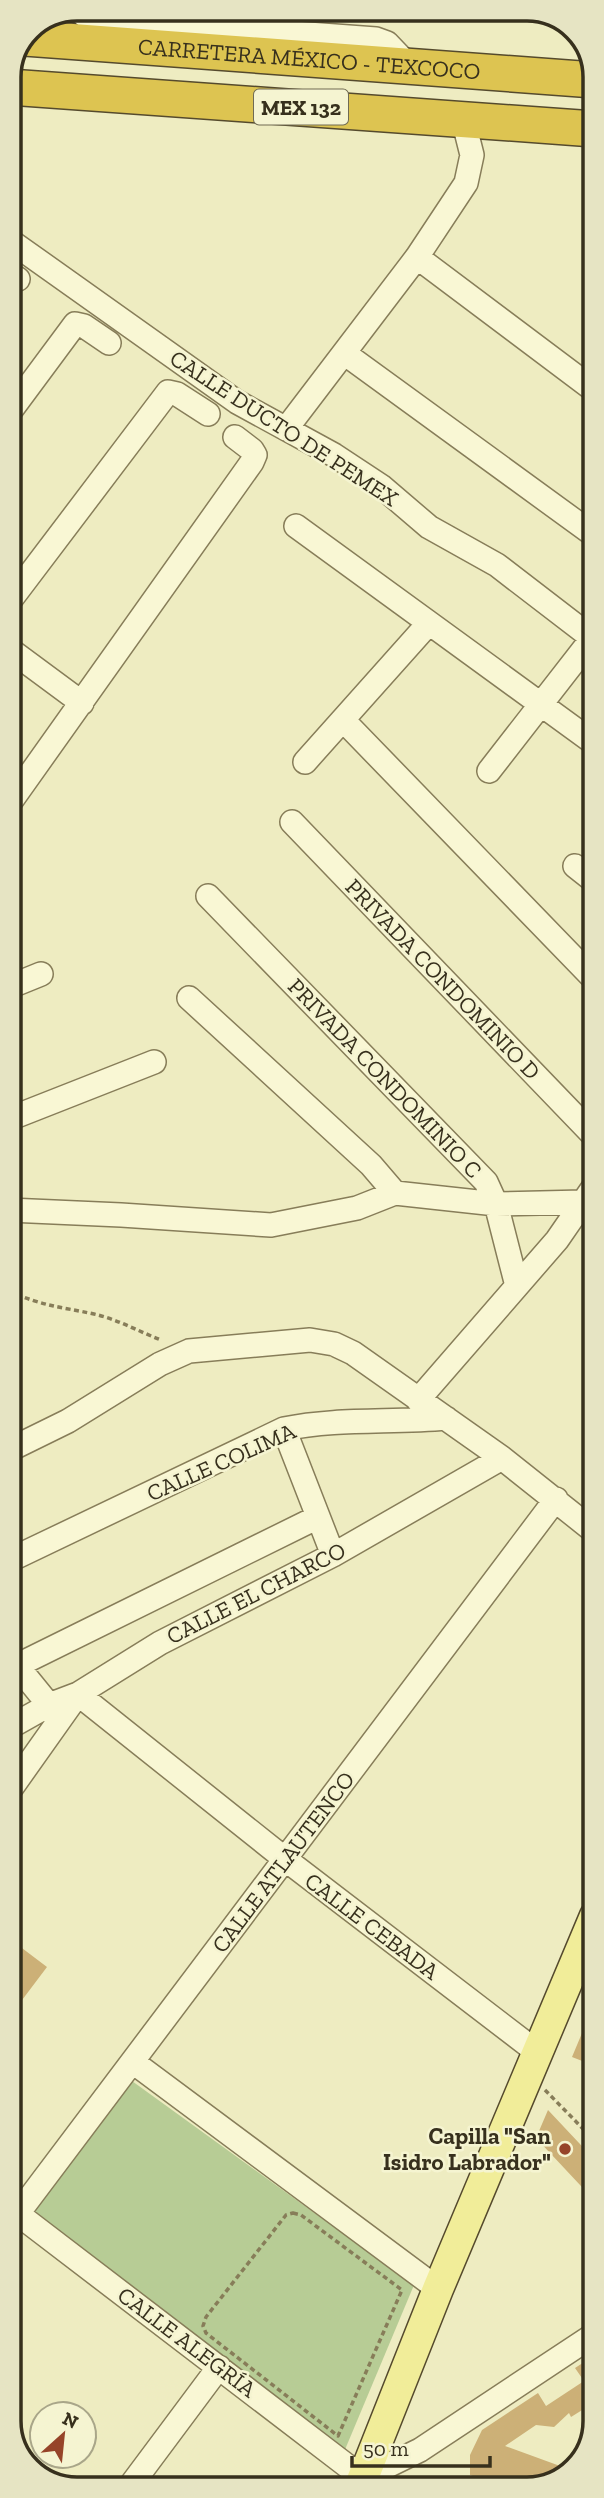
<svg xmlns="http://www.w3.org/2000/svg" width="604" height="2498" viewBox="0 0 604 2498" font-family="'Zilla Slab',serif">
<rect width="100%" height="100%" fill="#eeecc1"/>
<path fill="#b7cc95" d="M132,2081L414,2285L344,2452L33,2212Z"/>
<path fill="#ccb077" d="M10,1939L47,1967L10,2016Z
M595,2002V2066L572,2057Z
M548,2110L595,2160V2201L536,2138Z
M595,2355V2402L571,2417L569,2413L554,2427L536,2425L505,2446L571,2470L540,2488H509L470,2475V2455L482,2430L538,2393L546,2406L584,2381L575,2368Z"/>
<g fill="none" stroke-linecap="round" stroke-linejoin="round">
<g stroke="#877d59" stroke-width="26">
<path id="minor" d="M77,9L88,18L376,39L387,43L410,67
M9,240L237,402L334,455L381,486L429,527L497,565L592,638
M417,257L594,390
M9,273L18,279
M344,353L594,535
M9,413L75,324L84,326L109,343
M286,429L417,257L466,183L472,155L463,119
M296,526L594,743
M9,602L168,392L177,394L208,414
M9,649L82,703
M343,720L594,979
M305,762L429,623
M489,771L594,636
M9,804L252,462L255,455L252,450L235,437
M292,822L595,1137
M575,866L594,881
M208,896L486,1182L496,1204L517,1286
M9,987L41,974
M189,998L371,1165L395,1193
M9,1119L154,1062
M9,1210L121,1215L271,1225L357,1208L395,1193L496,1204L583,1202
M418,1400L557,1240L595,1185
M284,1429L333,1555
M9,1450L68,1421L160,1364L189,1351L310,1340L334,1344L353,1353L502,1458L595,1532
M10,1560L284,1429C337,1418 392,1423 446,1418
M10,1657L49,1705
M10,1669L318,1517
M10,1727L49,1705L78,1694L160,1643L333,1555L502,1458
M10,1790L78,1694L285,1859L537,2052
M133,2062L438,2289
M10,2208L363,2478L420,2450L595,2334
M10,2224L556,1499
M128,2489L219,2367"/>
</g>
<g stroke="#554a2d" stroke-width="33">
<path id="major" d="M359,2488L438,2289L595,1916"/>
</g>
<g stroke="#554a2d" stroke-width="38">
<g id="highway">
<path id="s1" d="M25,38L594,80"/>
<path d="M9,87L594,129"/>
</g>
</g>
<path stroke="#877d59" stroke-width="3.5" stroke-dasharray="5 3.5" stroke-linecap="butt" d="M9,1291C42,1306 61,1307 94,1314C117,1319 140,1332 161,1340
M545,2090L595,2141
M293,2213L301,2215L402,2290L338,2436L206,2333L203,2326L206,2317L286,2215Z"/>
<use href="#minor" stroke="#f9f7d4" stroke-width="23"/>
<use href="#major" stroke="#f1ed99" stroke-width="30"/>
<use href="#highway" stroke="#ddc451" stroke-width="35"/>
</g>
<circle fill="#964429" stroke="#f5f4d1" stroke-width="2.5" cx="565" cy="2149" r="7"/>
<g text-anchor="middle" dominant-baseline="central" stroke-width="5" stroke-linejoin="round" paint-order="stroke">
<rect fill="#f5f4d1" stroke="#706b53" stroke-width="2" x="254" y="89.5" width="94" height="35" rx="5"/>
<g font-size="21" font-weight="bold" fill="#37301d">
<text x="301" y="107">MEX 132</text>
</g>
<g font-size="23" fill="#37301d" stroke="#f5f4d1">
<text stroke="none"><textPath href="#s1" startOffset="285">CARRETERA MÉXICO - TEXCOCO</textPath></text>
<text transform="translate(284 428) rotate(33)">CALLE DUCTO DE PEMEX</text>
<text transform="translate(443 979) rotate(46)">PRIVADA CONDOMINIO D</text>
<text transform="translate(385 1078) rotate(46)">PRIVADA CONDOMINIO C</text>
<text transform="translate(221 1462) rotate(-24)">CALLE COLIMA</text>
<text transform="translate(256 1593) rotate(-27)">CALLE EL CHARCO</text>
<text transform="translate(283 1862) rotate(-53)">CALLE ATLAUTENCO</text>
<text transform="translate(372 1926) rotate(37)">CALLE CEBADA</text>
<text transform="translate(187 2342) rotate(37)">CALLE ALEGRÍA</text>
</g>
<g font-size="23" font-weight="bold" fill="#37301d" stroke="#f5f4d1" text-anchor="end">
<text x="551" y="2136">Capilla "San<tspan x="551" dy="26">Isidro Labrador"</tspan></text>
</g>
</g>
<path d="M0 0H604V2498H0ZM77 21H527A56 56 0 0 1 583 77V2421A56 56 0 0 1 527 2477H77A56 56 0 0 1 21 2421V77A56 56 0 0 1 77 21Z" fill="#e6e4c3" fill-rule="evenodd"/>
<path fill="none" stroke="#37301d" stroke-width="3.5" d="M77 21H527A56 56 0 0 1 583 77V2421A56 56 0 0 1 527 2477H77A56 56 0 0 1 21 2421V77A56 56 0 0 1 77 21Z"/>
<g transform="translate(63 2435) rotate(27)"><circle r="33" fill="#f5f4d1" stroke="#a9a689" stroke-width="2"/>
<path d="M0-5L12 26L0 18L-12 26Z" fill="#964429"/>
<text y="-10" font-size="19" font-weight="bold" text-anchor="middle" fill="#37301d">N</text>
</g>
<path d="M352 2456v10h138v-10" fill="none" stroke="#37301d" stroke-width="3.5"/>
<text x="363" y="2456" font-size="21" fill="#37301d" stroke="#f5f4d1" stroke-width="5" paint-order="stroke">50 m</text>
</svg>
